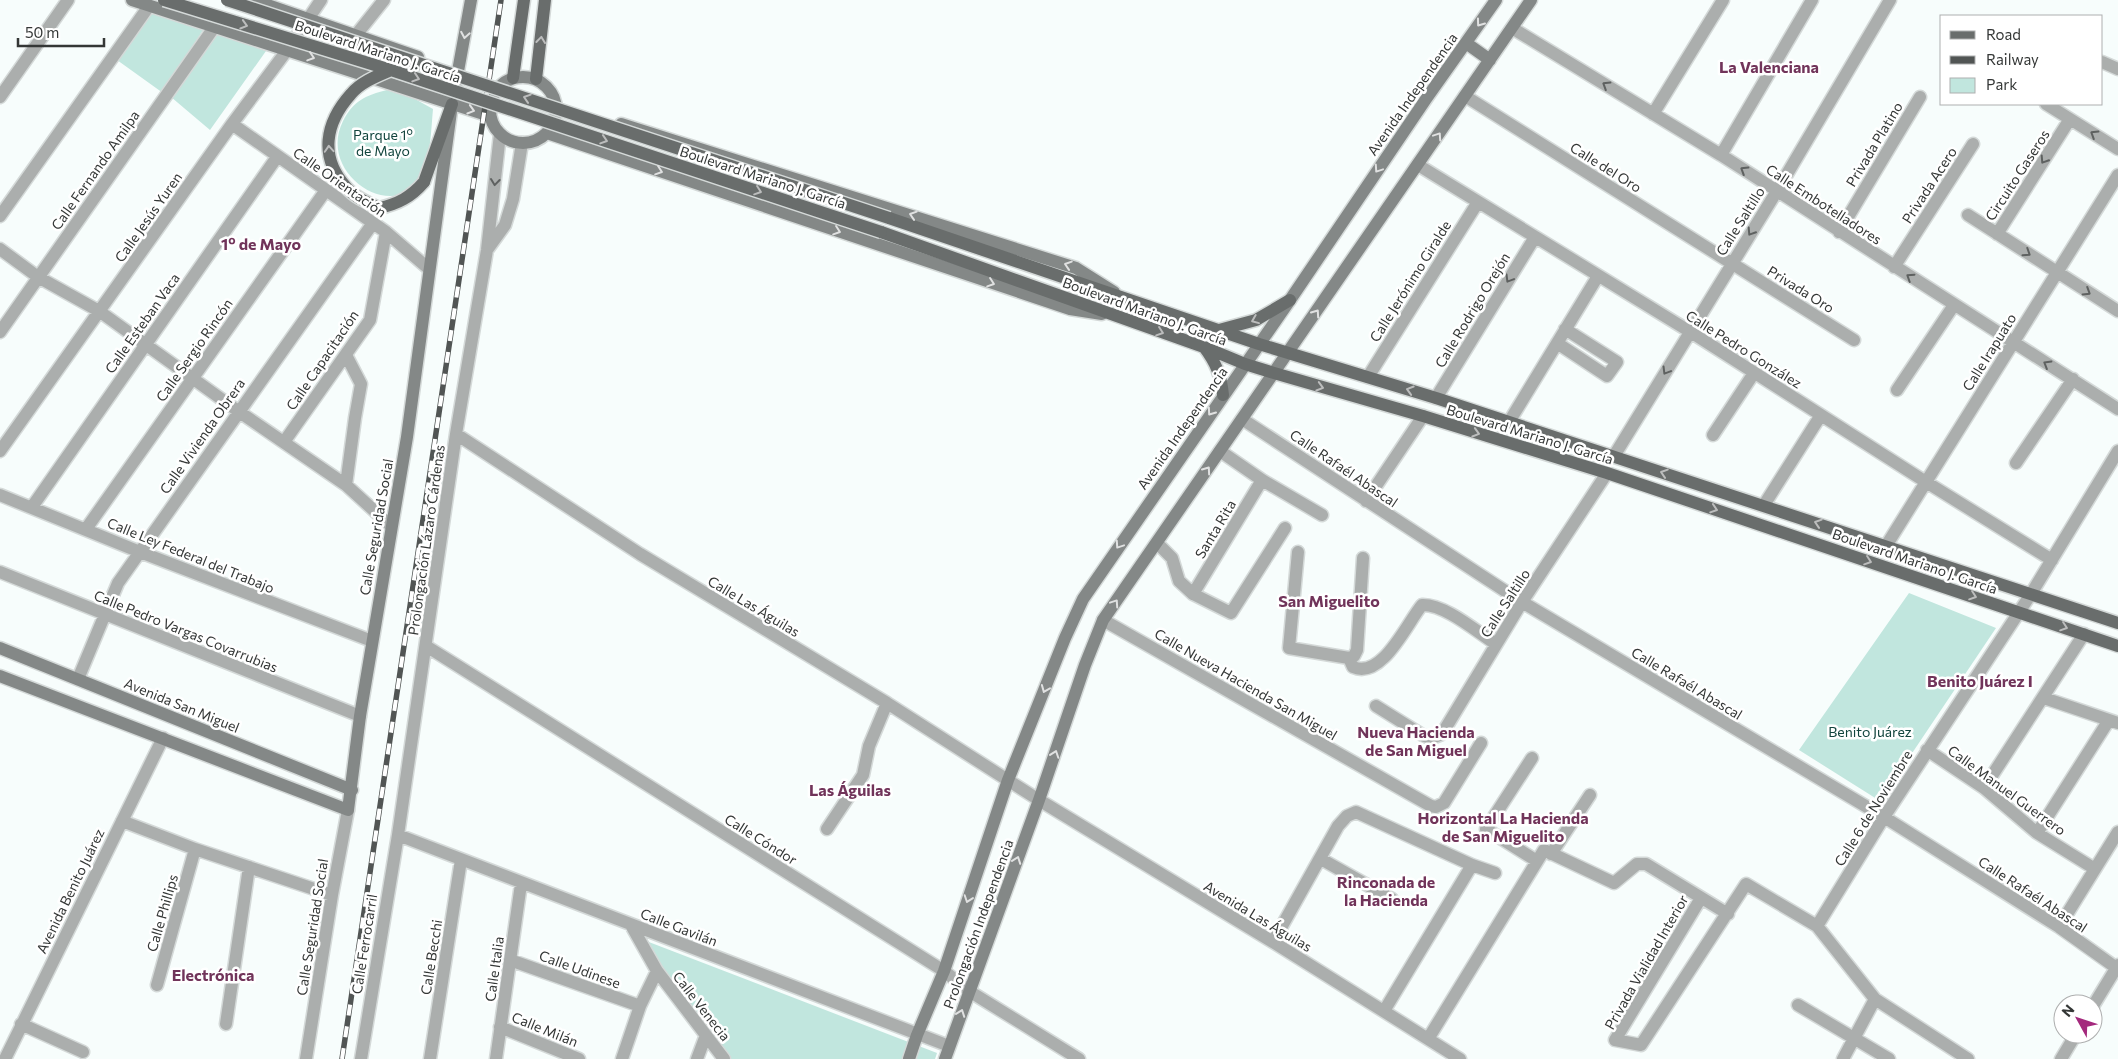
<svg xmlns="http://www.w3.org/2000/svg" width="2118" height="1059" viewBox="0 0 2118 1059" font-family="Commissioner,sans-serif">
<rect width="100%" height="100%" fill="#f7fdfc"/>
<path fill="#c1e6de" d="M151,11L203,30L163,93L117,60Z
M214,33L266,51L210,130L171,97Z
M387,90L415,99L433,109C431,130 431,156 421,176C397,225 316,175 343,121C353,101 366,95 387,90Z
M1909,593L1996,628L1880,801L1799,750Z
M641,939L937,1053L935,1059H730Z"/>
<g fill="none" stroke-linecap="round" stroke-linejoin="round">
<g stroke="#d4d9d8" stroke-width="15">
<path id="street" d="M1512,28L1721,155L2118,409
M356,35L384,0
M2102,62L2118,69
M1465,96L1854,340
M0,97L68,0
M2046,104L2118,149
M1653,114L1723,0
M232,124L386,232L429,269
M1721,155L1812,0
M1418,165L1689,331L1926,482L2052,560
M1968,215L2118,311
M0,216L149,6
M1839,232L1920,97
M1997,234L2070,119
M0,249L38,277L99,311L238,411L346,485L391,526
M487,250L505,225L513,199L522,143
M1894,267L1973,144
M0,332L215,26
M1557,343L1607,376L1617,362L1565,329
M346,355L361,384L355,418L346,485
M1368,377L1478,202
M1897,390L1954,305
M1436,398L1535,237
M1242,419L1522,602L1884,817L2059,927L2118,969
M1509,422L1598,276
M456,434L640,554L887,703L1039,800L1273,942L1460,1059
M1713,435L1754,373
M284,442L370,320L386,232
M0,451L232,124L288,49L321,0
M1220,451L1262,480L1322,515
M1614,456L1777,191L1890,0
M2016,463L2073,379
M0,495L140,552L372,641
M1366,501L1423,416
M1764,505L1821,415
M32,507L277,157
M86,529L326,190
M1157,543L1172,558L1179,581L1193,594L1231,613L1285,528
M1886,546L2118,175
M1298,552L1289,648L1349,658L1354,656L1357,650L1363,558
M0,572L360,716
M1193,594L1262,480
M1103,620L1431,806L1436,807L1444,803L1481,743
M426,646L944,971L969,991L1079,1059
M1349,658L1353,667C1382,680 1407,623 1422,605C1445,604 1477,632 1496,644
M78,679L118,583L373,223
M2044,698L2118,723
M1376,706L1424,736L1432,738L1442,734L1522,602L1607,473
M1927,750L1984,788L2037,833L2095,869
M1532,758L1486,829L1537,861
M1984,788L2084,634
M122,821L195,849L332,895
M827,829L863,775L869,746L887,703
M2037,833L2109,720
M398,835L949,1046
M1551,854L1590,795
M1321,859L1392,899
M1701,898L1615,1040L1641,1045L1746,884L1817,926L1875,999L1968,1059
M631,925L657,971L724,1059
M1817,926L1884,817L2031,594L2118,451
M2059,927L2118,832
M1273,942L1338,826L1347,816L1356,812L1472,865L1495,873
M510,960L640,1006
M157,985L195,849
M1798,1005L1889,1059
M2093,1006L2118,965
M1384,1011L1472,865
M21,1024L83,1052
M226,1024L249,867
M500,1027L579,1059
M1428,1039L1544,850L1614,883L1637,864H1646L1728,914
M5,1059L163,738
M306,1059L332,895L348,810
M361,1059L398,835L456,434L487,250L500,134
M430,1059L461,860
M496,1059L521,884
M622,1059L640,1006L657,971
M697,1059L706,1035
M1843,1059L1875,999
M2061,1059L2076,1034"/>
</g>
<g stroke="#d4d9d8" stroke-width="15">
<path id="secondary" d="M132,0L490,116
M253,0L418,57
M1466,43L1490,60
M490 110a33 33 0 1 1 66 0a33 33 0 1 1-66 0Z
M621,124L1076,268L1114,292
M547,133L1070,309L1102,314
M0,648L352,790
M0,676L348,810L360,716L407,437L452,104L471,0
M909,1059L917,1035L944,971L1008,780L1065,638L1083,599L1290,300L1426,99L1496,0
M945,1059L1039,800L1085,665L1103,620L1531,0"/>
</g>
<g stroke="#d4d9d8" stroke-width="15">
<path id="primary" d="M513,78L524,0
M536,79L545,0
M424,182L452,104
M889,218L1259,344L1436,398L2118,623
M881,232L1204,347L1245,364L1274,373L1423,416L1607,473L2118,646
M1219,330L1256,320L1290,300
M1204,347C1216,363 1221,375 1223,395"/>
</g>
<use href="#street" stroke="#abaead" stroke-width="12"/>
<use href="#secondary" stroke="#848887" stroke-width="12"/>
<use href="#primary" stroke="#696d6c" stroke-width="12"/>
<g stroke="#515554" stroke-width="5.5">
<path id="rail" d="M342,1059L501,0"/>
</g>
<use href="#rail" stroke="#fff" stroke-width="4" stroke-dasharray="11" stroke-linecap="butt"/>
<g stroke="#d4d9d8" stroke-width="15" stroke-linecap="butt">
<path id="primary-bridge" d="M164,0L391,70L881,232
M227,0L889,218
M391,70C377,76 361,82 351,94C325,123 319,157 346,187C354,197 368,203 379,208C398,204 411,197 424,182"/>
</g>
<use href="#primary-bridge" stroke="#696d6c" stroke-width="12"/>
</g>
<defs><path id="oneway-chevron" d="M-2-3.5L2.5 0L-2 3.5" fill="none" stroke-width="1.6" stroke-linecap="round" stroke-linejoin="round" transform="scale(1.25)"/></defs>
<g stroke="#e0e1e1">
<use href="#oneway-chevron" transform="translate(1480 23) rotate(126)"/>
<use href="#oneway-chevron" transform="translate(465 35) rotate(100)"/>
<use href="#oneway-chevron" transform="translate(311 57) rotate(18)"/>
<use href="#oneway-chevron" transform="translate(471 110) rotate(17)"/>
<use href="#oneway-chevron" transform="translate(1438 136) rotate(-56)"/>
<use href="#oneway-chevron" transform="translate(1378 169) rotate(124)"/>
<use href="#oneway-chevron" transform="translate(659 171) rotate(19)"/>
<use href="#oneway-chevron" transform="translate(913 215) rotate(-162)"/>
<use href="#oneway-chevron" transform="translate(837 231) rotate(19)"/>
<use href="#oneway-chevron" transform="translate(1068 265) rotate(-162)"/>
<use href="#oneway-chevron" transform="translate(991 283) rotate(19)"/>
<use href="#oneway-chevron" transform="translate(1316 313) rotate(-55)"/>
<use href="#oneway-chevron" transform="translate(1211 412) rotate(125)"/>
<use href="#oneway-chevron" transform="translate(1207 470) rotate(-55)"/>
<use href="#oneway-chevron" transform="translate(1119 545) rotate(124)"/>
<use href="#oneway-chevron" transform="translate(1115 603) rotate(-56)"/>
<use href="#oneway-chevron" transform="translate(1045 689) rotate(112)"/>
<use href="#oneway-chevron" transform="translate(1055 754) rotate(-71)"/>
<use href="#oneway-chevron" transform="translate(1017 860) rotate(-70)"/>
<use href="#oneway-chevron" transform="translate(968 899) rotate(109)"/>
<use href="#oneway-chevron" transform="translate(961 1013) rotate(-70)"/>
</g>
<g stroke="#bcbdbd">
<use href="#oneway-chevron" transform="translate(244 25) rotate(17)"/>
<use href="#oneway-chevron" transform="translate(541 40) rotate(-83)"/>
<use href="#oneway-chevron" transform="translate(416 78) rotate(18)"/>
<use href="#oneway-chevron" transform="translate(527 98) rotate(-162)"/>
<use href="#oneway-chevron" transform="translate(604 140) rotate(18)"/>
<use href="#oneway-chevron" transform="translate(329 149) rotate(-94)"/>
<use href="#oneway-chevron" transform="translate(758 191) rotate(19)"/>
<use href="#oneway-chevron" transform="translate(1255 320) rotate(158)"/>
<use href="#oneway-chevron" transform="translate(1160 332) rotate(19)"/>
<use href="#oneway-chevron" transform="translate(1320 387) rotate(16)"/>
<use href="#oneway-chevron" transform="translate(1410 390) rotate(-163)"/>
<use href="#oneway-chevron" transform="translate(1476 433) rotate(17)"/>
<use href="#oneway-chevron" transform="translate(1664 473) rotate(-162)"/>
<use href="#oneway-chevron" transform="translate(1714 509) rotate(18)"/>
<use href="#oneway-chevron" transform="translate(1818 523) rotate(-162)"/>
<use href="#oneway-chevron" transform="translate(1868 561) rotate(19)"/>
<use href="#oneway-chevron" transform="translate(1973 596) rotate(19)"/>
<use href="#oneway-chevron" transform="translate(2064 627) rotate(19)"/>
</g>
<g stroke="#5e6160">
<use href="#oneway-chevron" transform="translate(1606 85) rotate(-148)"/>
<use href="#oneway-chevron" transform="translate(2094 134) rotate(-148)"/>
<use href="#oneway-chevron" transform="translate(2044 160) rotate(123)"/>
<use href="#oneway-chevron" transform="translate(1744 170) rotate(-148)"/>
<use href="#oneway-chevron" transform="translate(495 182) rotate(97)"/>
<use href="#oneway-chevron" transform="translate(1751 232) rotate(123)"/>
<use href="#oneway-chevron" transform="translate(2027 253) rotate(33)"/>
<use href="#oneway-chevron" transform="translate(1910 277) rotate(-147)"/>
<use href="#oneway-chevron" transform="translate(1509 279) rotate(121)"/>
<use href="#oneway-chevron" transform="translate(2087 292) rotate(32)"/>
<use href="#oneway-chevron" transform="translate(2047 364) rotate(-149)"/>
<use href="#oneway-chevron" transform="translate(1666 371) rotate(121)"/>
</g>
<g text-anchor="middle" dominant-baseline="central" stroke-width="5" stroke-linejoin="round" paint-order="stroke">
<g font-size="14" fill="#343736" stroke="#fff">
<text transform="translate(378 51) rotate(18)">Boulevard Mariano J. García</text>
<text transform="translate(1412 94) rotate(-55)">Avenida Independencia</text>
<text transform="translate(1874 144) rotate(-59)">Privada Platino</text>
<text transform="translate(1606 167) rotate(32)">Calle del Oro</text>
<text transform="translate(95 170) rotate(-55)">Calle Fernando Amilpa</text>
<text transform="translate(2017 175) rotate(-57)">Circuito Gaseros</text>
<text transform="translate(763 177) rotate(18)">Boulevard Mariano J. García</text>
<text transform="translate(340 182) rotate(35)">Calle Orientación</text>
<text transform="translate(1929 185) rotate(-57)">Privada Acero</text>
<text transform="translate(1824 204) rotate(33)">Calle Embotelladores</text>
<text transform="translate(148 217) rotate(-55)">Calle Jesús Yuren</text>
<text transform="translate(1740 221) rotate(-58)">Calle Saltillo</text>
<text transform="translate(1410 281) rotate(-58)">Calle Jerónimo Giralde</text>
<text transform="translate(1801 289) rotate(32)">Privada Oro</text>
<text transform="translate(1472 310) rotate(-59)">Calle Rodrigo Orejón</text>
<text transform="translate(1145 311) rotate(20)">Boulevard Mariano J. García</text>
<text transform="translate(142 323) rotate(-55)">Calle Esteban Vaca</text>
<text transform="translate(1744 349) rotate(32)">Calle Pedro González</text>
<text transform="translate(194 350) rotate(-55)">Calle Sergio Rincón</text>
<text transform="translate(1989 352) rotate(-58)">Calle Irapuato</text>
<text transform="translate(322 360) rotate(-56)">Calle Capacitación</text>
<text transform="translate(1182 428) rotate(-55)">Avenida Independencia</text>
<text transform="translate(1530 434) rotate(17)">Boulevard Mariano J. García</text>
<text transform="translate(202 436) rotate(-55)">Calle Vivienda Obrera</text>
<text transform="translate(1344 468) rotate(34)">Calle Rafaél Abascal</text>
<text transform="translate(376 527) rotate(-80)">Calle Seguridad Social</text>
<text transform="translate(1215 529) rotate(-59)">Santa Rita</text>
<text transform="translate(426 540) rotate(-82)">Prolongación Lázaro Cárdenas</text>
<text transform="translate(191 555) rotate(22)">Calle Ley Federal del Trabajo</text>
<text transform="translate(1915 561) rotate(19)">Boulevard Mariano J. García</text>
<text transform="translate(1505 603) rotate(-57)">Calle Saltillo</text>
<text transform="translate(754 606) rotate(31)">Calle Las Águilas</text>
<text transform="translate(186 631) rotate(22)">Calle Pedro Vargas Covarrubias</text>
<text transform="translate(1687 683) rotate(31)">Calle Rafaél Abascal</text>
<text transform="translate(1246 684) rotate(30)">Calle Nueva Hacienda San Miguel</text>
<text transform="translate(182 705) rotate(22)">Avenida San Miguel</text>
<text transform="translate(2007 790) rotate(36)">Calle Manuel Guerrero</text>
<text transform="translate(1873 808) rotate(-58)">Calle 6 de Noviembre</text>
<text transform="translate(761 839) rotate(32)">Calle Cóndor</text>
<text transform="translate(70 891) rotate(-64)">Avenida Benito Juárez</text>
<text transform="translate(2033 894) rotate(33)">Calle Rafaél Abascal</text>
<text transform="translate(162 913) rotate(-74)">Calle Phillips</text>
<text transform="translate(1258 916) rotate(31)">Avenida Las Águilas</text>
<text transform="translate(978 924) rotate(-70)">Prolongación Independencia</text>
<text transform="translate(312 927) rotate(-81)">Calle Seguridad Social</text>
<text transform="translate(679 927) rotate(21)">Calle Gavilán</text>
<text transform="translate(364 944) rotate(-81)">Calle Ferrocarril</text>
<text transform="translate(431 957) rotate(-81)">Calle Becchi</text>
<text transform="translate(1646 962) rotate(-60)">Privada Vialidad Interior</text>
<text transform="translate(494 969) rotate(-82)">Calle Italia</text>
<text transform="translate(580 969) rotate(20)">Calle Udinese</text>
<text transform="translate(702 1006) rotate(52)">Calle Venecia</text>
<text transform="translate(545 1029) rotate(22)">Calle Milán</text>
</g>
<g font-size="14" fill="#12443d" stroke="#fff">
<text x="383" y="134">Parque 1º<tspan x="383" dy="16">de Mayo</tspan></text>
<text x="1870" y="731">Benito Juárez</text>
</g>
<g font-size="16" font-weight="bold" fill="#71345a" stroke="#fff">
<text x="1769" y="66">La Valenciana</text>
<text x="261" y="243">1º de Mayo</text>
<text x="1329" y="600">San Miguelito</text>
<text x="1980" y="680">Benito Juárez I</text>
<text x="1416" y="731">Nueva Hacienda<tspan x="1416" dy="18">de San Miguel</tspan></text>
<text x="850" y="789">Las Águilas</text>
<text x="1503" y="817">Horizontal La Hacienda<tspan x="1503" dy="18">de San Miguelito</tspan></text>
<text x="1386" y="881">Rinconada de<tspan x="1386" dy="18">la Hacienda</tspan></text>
<text x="213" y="974">Electrónica</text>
</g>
</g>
<rect x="1940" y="15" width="162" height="90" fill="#ffffff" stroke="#aeafaf"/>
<rect x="1950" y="31" width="25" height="8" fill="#696d6c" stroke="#aeafaf"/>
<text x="1986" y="40" font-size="15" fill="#343736">Road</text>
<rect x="1950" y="56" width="25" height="8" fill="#515554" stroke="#aeafaf"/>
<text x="1986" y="65" font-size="15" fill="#343736">Railway</text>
<rect x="1950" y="78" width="25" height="15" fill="#c1e6de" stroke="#aeafaf"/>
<text x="1986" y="90" font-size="15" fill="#343736">Park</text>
<g transform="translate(2078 1019) rotate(310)"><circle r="24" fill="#ffffff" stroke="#aeafaf"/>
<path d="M0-4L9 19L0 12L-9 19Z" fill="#a4297d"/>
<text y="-8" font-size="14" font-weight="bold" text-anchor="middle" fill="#343736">N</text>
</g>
<path d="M18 38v8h86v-8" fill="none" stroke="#343736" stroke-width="2.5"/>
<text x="25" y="38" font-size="15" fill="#343736" stroke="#ffffff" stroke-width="4" paint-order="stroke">50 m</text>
</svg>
